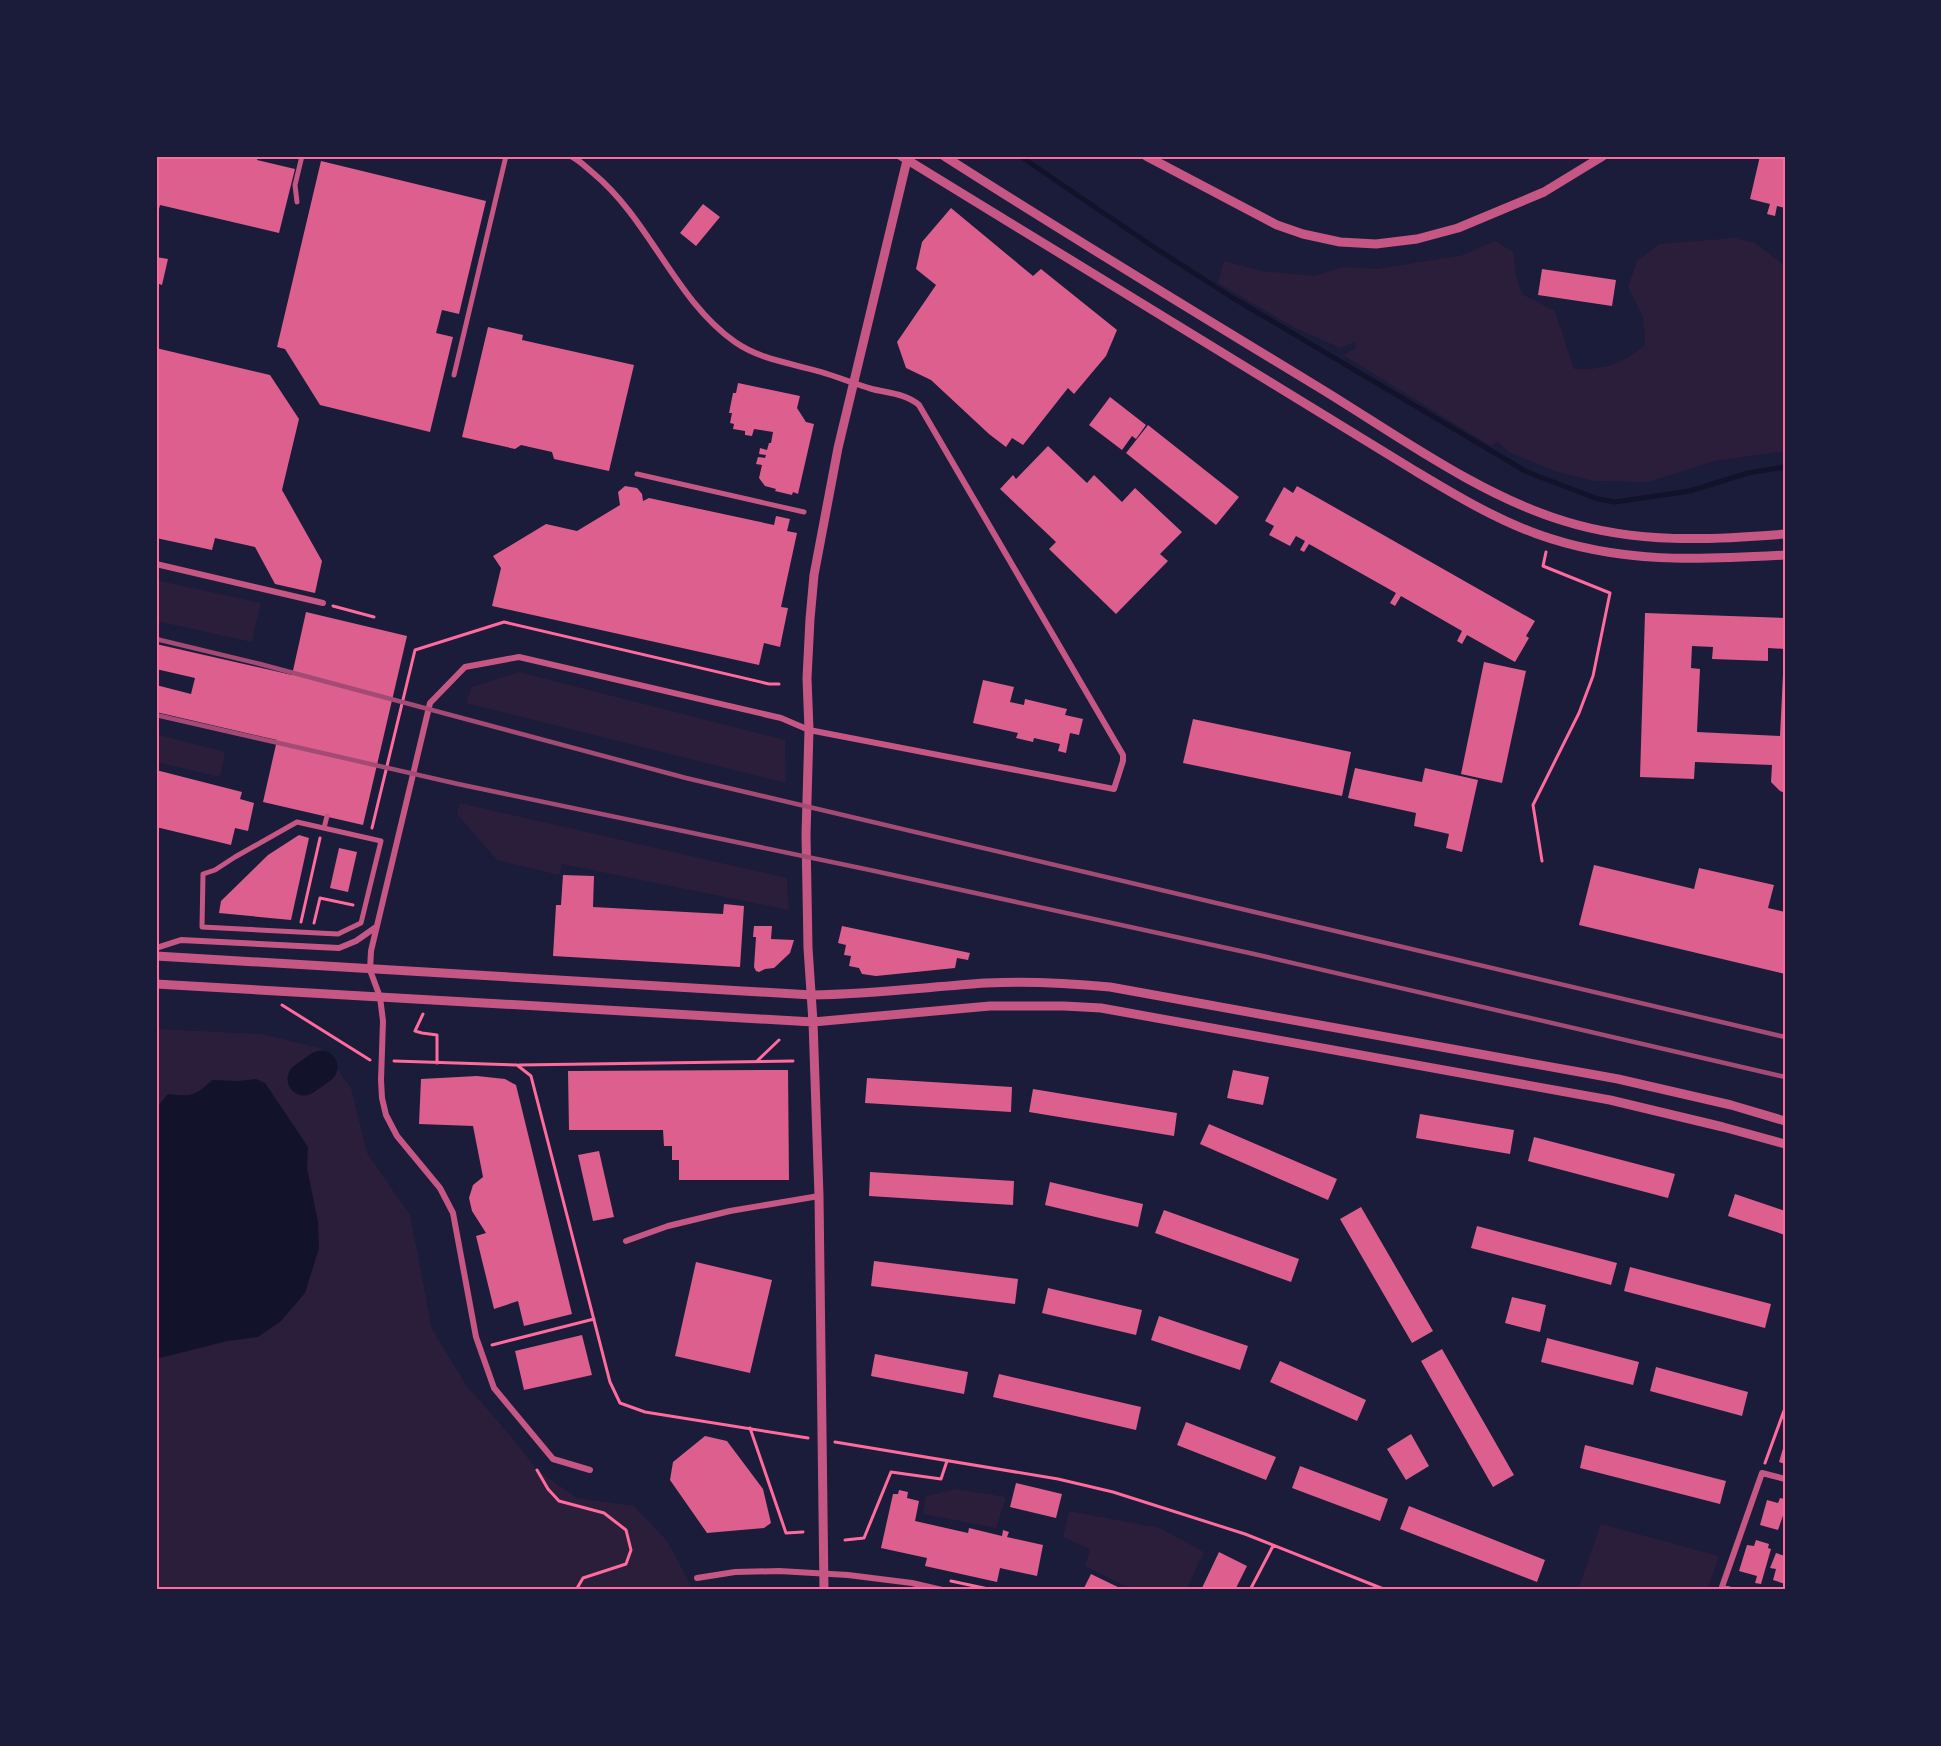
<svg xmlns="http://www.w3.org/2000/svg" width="1941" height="1746" viewBox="0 0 1941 1746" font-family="'Source Serif 4',serif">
<rect width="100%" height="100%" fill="#1b1b3a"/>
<path fill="#2a1e3b" d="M1734,238L1755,243L1785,266V451L1715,461L1648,482L1594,481L1554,471L1507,451L1498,441L1491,446L1343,355L1356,348L1355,342L1340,348L1295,328L1218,283L1224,261L1262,271L1314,276L1343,267L1378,269L1463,255L1495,241L1513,252L1516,275L1522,294L1555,311L1574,369C1605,370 1622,364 1645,345L1643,317L1628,287L1637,261L1659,244Z
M156,580L261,603L252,642L156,621Z
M519,672L785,740L786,783L466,703L472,687Z
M156,734L225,752L220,777L156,762Z
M460,803L787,878L789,910L562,864L559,875L497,860L457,814Z
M156,1029L262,1034L323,1049L351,1088L367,1153L410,1215L432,1329L466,1385L510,1435L537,1470L577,1498L634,1506L668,1542L693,1590H156Z
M956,1489L1006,1497L996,1528L923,1514L926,1496Z
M1069,1511L1160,1528L1204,1552L1186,1590H1133L1085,1566L1090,1549L1063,1537Z
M1601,1524L1719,1556L1707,1590H1578Z"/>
<path fill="#12122b" d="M256,1079L265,1083L308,1147L307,1168L318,1222L319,1248L305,1293L281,1321L258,1337L227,1341L156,1359V1108L168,1094C191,1097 196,1096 212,1080L239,1081Z"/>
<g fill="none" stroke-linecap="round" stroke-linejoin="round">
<path stroke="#12122b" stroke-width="5" d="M1020,156L1152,246L1233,298L1527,472L1598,499L1615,502L1690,491L1748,473L1785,467"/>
<path stroke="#12122b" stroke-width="33" d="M304,1079L321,1067"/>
</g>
<path fill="#dd5f8e" d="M156,156H258L257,160L295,169L279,233L160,205L158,213L156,212Z
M1760,156H1785V208L1777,206L1775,216L1767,214L1770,204L1750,199Z
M321,161L486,201L459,314L442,310L436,333L453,337L430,432L320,405L285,349L277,347Z
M703,204L720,217L696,246L680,233Z
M951,208L1033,276L1041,269L1117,330L1106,356L1074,394L1068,388L1023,445L1012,438L1006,447L989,434L931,380L906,368L897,342L936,285L916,269L922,242Z
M156,257L168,259L162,285L156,283Z
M1542,269L1616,280L1612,306L1538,295Z
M488,327L523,335L522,340L634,365L609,471L554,459L552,452L521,445L515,449L462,437Z
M156,348L270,375L299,419L282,490L322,561L315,593L275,584L255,547L215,538L212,550L156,538Z
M738,383L800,396L797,408L806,422L814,424L798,494L793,492L792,495L775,491L776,489L765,486L759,478L762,465L756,464L758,457L765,458L766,455L759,454L760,448L767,450L769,443H771L773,432L754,429L752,436L745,435V431L733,429L734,424L730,423L732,413H729L733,393H736Z
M1110,397L1146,425L1136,439L1132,436L1122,450L1089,425Z
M1148,425L1239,497L1216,525L1126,453Z
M1048,446L1087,483L1094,475L1122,502L1135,488L1182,532L1160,554L1168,561L1116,614L1049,549L1056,542L1000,489L1013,475L1016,479Z
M625,486L637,488L642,494L643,501L649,498L774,525L776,516L790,519L787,531L797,533L781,607L788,608L780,647L764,643L759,665L492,606L501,568L493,556L546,524L577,531L620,505L618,492Z
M1297,486L1535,621L1526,636L1529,638L1515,662L1467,635L1462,644L1457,641L1462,631L1401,596L1395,606L1390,603L1396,593L1309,544L1304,552L1300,550L1305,541L1296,536L1290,546L1269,535L1274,526L1265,521L1284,487L1293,493Z
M306,612L407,636L363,825L263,802L277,740L156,712V685L191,694L195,678L156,669V644L292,675Z
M1645,613L1785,618V649L1768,648V661L1712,659L1713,647L1692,646L1691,668L1700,669L1697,732L1780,736L1783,674H1785V793L1780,791L1771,782L1772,765L1695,762L1694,779L1640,777Z
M1484,662L1526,671L1502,783L1461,774Z
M983,680L1014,687L1010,702L1024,705L1025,699L1067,709L1065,715L1083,719L1079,735L1070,733L1066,753L1058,751L1060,744L1034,738L1033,742L1016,738L1018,733L973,723Z
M1193,719L1351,752L1342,796L1183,763Z
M1355,768L1422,782L1425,768L1478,780L1462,852L1446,848L1449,834L1414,826L1416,813L1348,798Z
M156,770L242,792L240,799L254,803L248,831L235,828L231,845L156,827Z
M299,835L309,838L291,920L219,913L221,901L268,855Z
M339,848L357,852L348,892L330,888Z
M1594,865L1694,889L1699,868L1774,885L1768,908L1785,912V974L1579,925Z
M563,875L594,876L593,907L723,914L724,904L744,906L740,967L553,956L556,905H561Z
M754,926H772L771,939L794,940L790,953L774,968L765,969L759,972L756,971L754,967L756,937H753Z
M842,926L970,953L968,960L957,958L955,968L876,976L862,974L859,968L849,966L851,956L844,955L846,945L838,943Z
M788,1070L789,1180H679V1160H672V1146H664L663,1130H569L568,1071Z
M1233,1070L1269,1077L1263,1105L1227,1098Z
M477,1076L505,1079L516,1085L572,1314L524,1326L518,1301L494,1309L476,1236L486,1233L472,1211L469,1198L473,1185L483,1177L473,1126L419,1124L421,1079Z
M867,1078L1012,1087L1011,1112L865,1103Z
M1033,1089L1177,1113L1174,1136L1029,1112Z
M1420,1114L1514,1130L1510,1154L1416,1138Z
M1209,1124L1337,1179L1328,1200L1200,1144Z
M1534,1137L1675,1174L1668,1198L1528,1161Z
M599,1151L614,1217L593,1221L578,1155Z
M870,1172L1014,1181L1013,1205L869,1196Z
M1050,1182L1143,1204L1138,1227L1045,1205Z
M1735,1194L1785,1211V1235L1728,1216Z
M1361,1207L1433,1331L1412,1343L1340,1219Z
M1164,1210L1299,1259L1291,1282L1155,1233Z
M1477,1226L1617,1263L1611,1285L1471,1248Z
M874,1261L1018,1279L1015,1304L871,1286Z
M696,1262L772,1280L750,1373L675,1356Z
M1630,1267L1771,1304L1765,1328L1624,1291Z
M1048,1288L1142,1310L1136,1335L1042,1313Z
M1512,1297L1546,1305L1540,1332L1505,1323Z
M1159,1316L1248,1346L1240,1370L1151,1340Z
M582,1335L592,1375L524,1390L515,1351Z
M1547,1338L1639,1362L1633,1385L1541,1362Z
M1442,1349L1514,1475L1493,1487L1421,1361Z
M875,1354L968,1372L964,1394L871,1376Z
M1280,1361L1366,1400L1357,1421L1270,1382Z
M1656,1367L1748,1392L1742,1416L1650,1391Z
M999,1374L1141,1407L1136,1430L993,1397Z
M1186,1422L1276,1457L1266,1480L1177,1445Z
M1411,1434L1429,1466L1406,1480L1387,1449Z
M705,1436L727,1441L763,1489L771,1523L764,1528L707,1533L670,1480L673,1462Z
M1585,1445L1726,1481L1720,1504L1580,1468Z
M1784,1445H1785V1464L1779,1462Z
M1300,1466L1388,1499L1380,1521L1292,1488Z
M1016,1483L1062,1494L1056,1518L1010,1507Z
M899,1490L908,1492L907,1498L919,1501L915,1521L968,1533L969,1528L1002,1536L1003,1530L1009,1532L1007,1537L1043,1545L1037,1576L1000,1568L997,1582L925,1566L927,1558L881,1548L893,1494H898Z
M1780,1498L1785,1499V1510L1778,1530L1760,1525L1767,1500L1778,1503Z
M1409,1506L1545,1560L1537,1582L1400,1529Z
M1756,1540L1769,1544L1768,1548L1771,1549L1761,1584L1755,1583L1757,1576L1739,1571L1747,1545L1754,1546Z
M1219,1552L1247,1566L1235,1590H1201Z
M1776,1553L1785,1556V1584L1773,1580L1776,1569L1770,1568Z
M1091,1574L1124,1590H1083Z"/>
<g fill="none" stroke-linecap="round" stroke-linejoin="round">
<path stroke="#ff6b9d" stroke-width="3" d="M333,606L374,617
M372,828L415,650L504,622L769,684H779
M1542,861L1533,805L1579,713L1593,676L1610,593L1543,566L1546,552
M301,922L320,838
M314,923L320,898L353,905
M282,1005L370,1060
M423,1014L415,1031L422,1033L437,1035V1063
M394,1061L517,1065L531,1076L610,1382L620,1403L645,1412L808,1438
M757,1061L779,1040
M519,1065L793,1061
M492,1345L594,1319
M750,1428L786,1533L803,1532
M835,1442L1058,1479L1113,1492L1245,1534L1386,1590
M1765,1463L1785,1408
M537,1470L548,1489L559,1501L604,1513L626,1530L631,1550L626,1564L583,1578L576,1590
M845,1540L864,1538L891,1472L941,1479L947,1461
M951,1581L993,1590
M1250,1590L1273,1546"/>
<path stroke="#c65784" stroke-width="5" d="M297,202L295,185L302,156
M454,375L506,156
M637,474L804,512
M297,822L381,841L361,923L338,934L202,927L203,874L215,870L235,857Z
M324,828L327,816"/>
<path stroke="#c65784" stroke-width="6" d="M571,156C579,160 586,167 593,173C650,220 675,300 735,342C761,360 791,363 821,372C838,377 855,384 872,389C888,393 907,394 919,405L1123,755V761L1114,789L809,730L781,718L519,657L465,667L430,703L371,951L370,970L380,997L383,1021L381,1080L382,1098L386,1115L397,1136L440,1188L453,1213L476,1337L494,1388L553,1459L590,1470
M156,564L323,603
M156,948L181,940L339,948L356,941L376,927
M626,1241L668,1226L730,1211L819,1196
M697,1578L735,1572L779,1571L848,1575L912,1583L942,1590
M1731,1590L1722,1587L1762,1473L1785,1479"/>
<path stroke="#c65784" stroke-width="9" d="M901,156L1412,469C1452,493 1493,518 1537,534C1620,564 1699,560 1785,555
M944,156C1069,236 1196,313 1323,390C1398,436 1481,496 1564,521C1637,544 1711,540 1785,534
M1146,156L1277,225L1303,234L1340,242L1376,244L1417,239L1458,228L1544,192L1603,156
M156,956L812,995C870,994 928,987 986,983C1027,981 1068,983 1110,987L1618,1079L1731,1105L1785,1121
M156,984L813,1022L990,1006H1064L1101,1008L1610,1100L1723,1127L1785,1144
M824,1590L819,1196L813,1022L808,948L806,835L809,730L807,678L810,619L814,575L838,448L908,156"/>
<path stroke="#a44b75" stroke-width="4.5" d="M156,639L260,664L686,778L1785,1037
M156,715L458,784L870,870L1254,954L1785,1077"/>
</g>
<rect width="1941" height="1746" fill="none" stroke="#1b1b3a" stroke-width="315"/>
<rect x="158" y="158" width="1626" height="1430" fill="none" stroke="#ff6b9d" stroke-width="2"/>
</svg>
